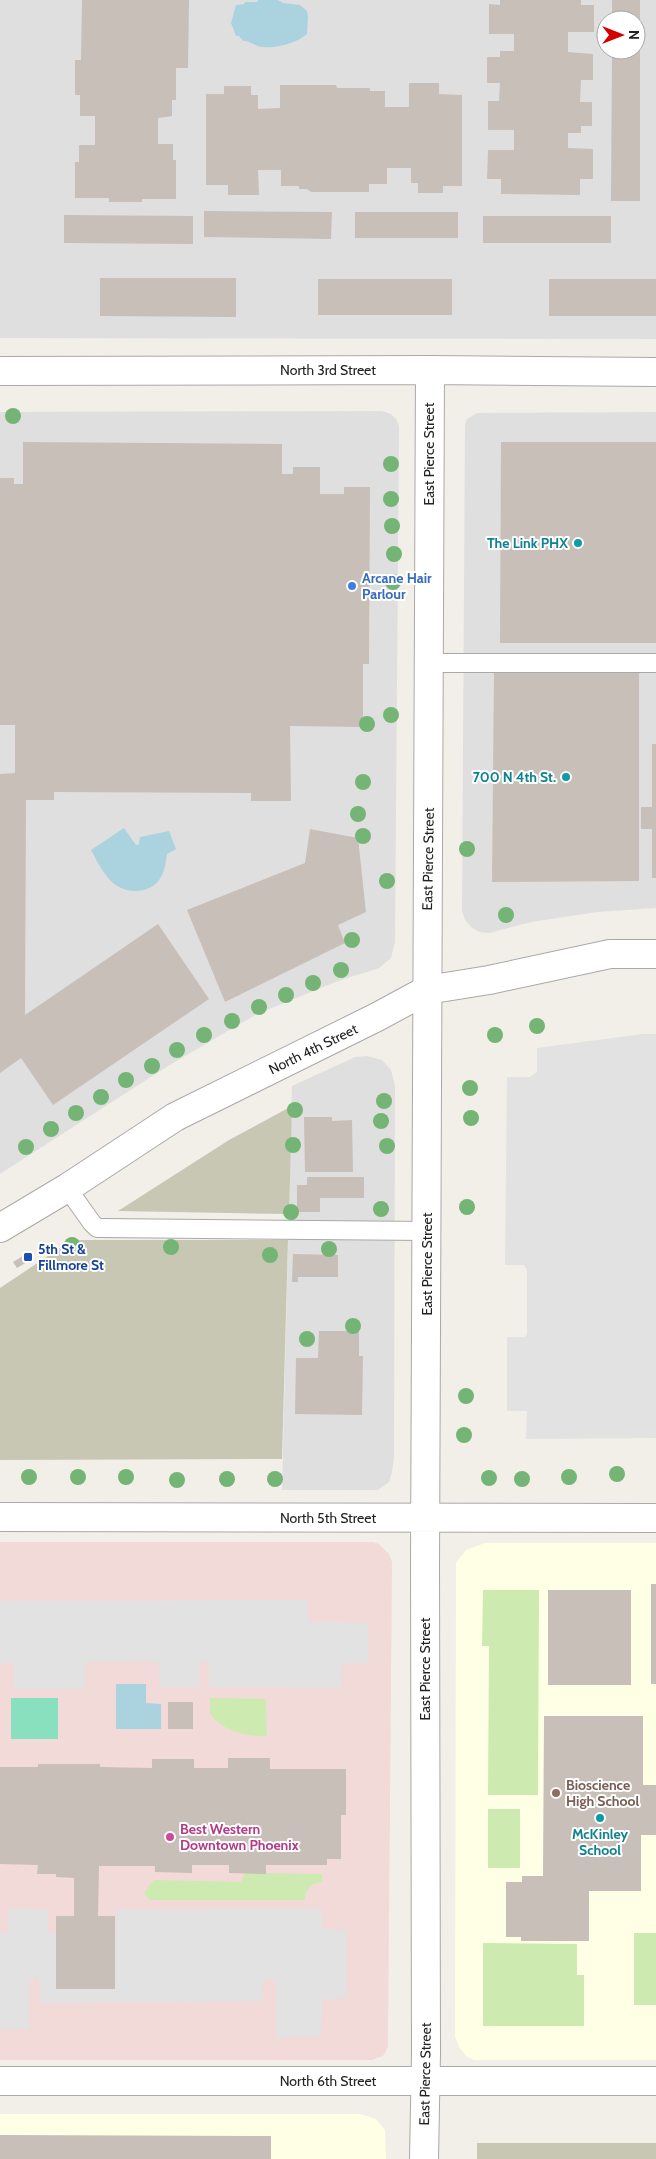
<svg xmlns="http://www.w3.org/2000/svg" width="656" height="2159" viewBox="0 0 656 2159" font-family="Cabin,sans-serif">
<rect width="100%" height="100%" fill="#f2efe9"/>
<path fill="#e0dfdf" fill-rule="evenodd" d="M0,0H656V339L0,338ZM606,20H636V50H606Z
M382,411L391,414L396,419L399,426L395,942L391,958L379,968L338,981L257,1014L168,1066L0,1174V412Z
M656,412V908L597,912L531,922L489,933L479,932L471,927L465,920L462,911L465,425L467,419L477,413Z
M367,1056L382,1060L391,1070L395,1086L394,1458L392,1472L389,1482L378,1490H282L292,1086L355,1057Z"/>
<path fill="#f2dad9" d="M0,1542H373L379,1544L389,1554L392,1562L388,2047L383,2056L372,2060H0Z"/>
<path fill="#ffffe5" d="M485,1543H656V2060H474L466,2056L460,2048L455,2037L456,1563L466,1550Z
M0,2114H360L376,2119L385,2130L386,2159H0Z"/>
<path fill="#c7c7b4" d="M292,1106L289,1214L118,1211L229,1140Z
M72,1240H288L282,1459L0,1460V1288Z
M477,2143H656V2159H477Z"/>
<path fill="#cdebb0" d="M483,1590H539L538,1795H488L489,1646H482Z
M210,1698L266,1699L267,1736C247,1737 223,1731 210,1714Z
M488,1809H520V1868H488Z
M245,1873L322,1874V1882C311,1883 305,1889 305,1900H149L144,1893L154,1880L241,1882Z
M634,1933H656V2005H634Z
M483,1943L577,1944V1975H584V2026H483Z"/>
<path fill="#88e0be" d="M11,1698H58V1739H11Z"/>
<path fill="#e2e2e2" d="M643,1034H656V1438L526,1439L527,1411H507V1337H525L527,1334V1270L524,1265H505L507,1077H530L537,1072V1048Z
M307,1600L308,1622L368,1623V1663H345L342,1665L341,1688L209,1687V1663L204,1661L199,1665V1687H160L159,1664L155,1661L87,1662L85,1666V1689H14V1664L8,1662L0,1666V1601Z
M8,1909L48,1910V1930L51,1933L115,1934L116,1910L321,1909L322,1929L346,1930V1998L322,2000L321,2037H276V1985L274,1981L270,1980L262,1983L263,2001L40,2003L39,1979L35,1976L29,1983V2029H0V1934L9,1933Z"/>
<path fill="#aad3df" d="M258,0H278L283,3L300,5L307,11L308,17L307,34C299,42 276,49 262,47C254,46 251,41 243,41L239,36H236L231,23L236,5L244,4L245,2H257Z
M124,828L136,845L139,844L140,837L169,831L176,849L167,854C166,861 165,870 161,877C152,894 127,895 113,883C103,874 97,861 91,850Z
M116,1684H146V1703L161,1704V1729H116Z"/>
<path fill="#c7bfb8" d="M82,0H189L188,68H176V100H172V116L158,118V144H173V160H176V199H142V202H109V198H75V162H79V145H95V116H80V95H75V60H81Z
M500,0H581V5H594V32H568V52L593,54V80H581L580,102H592V126H581V133H568V148L593,149V179H580V195L501,194V179H487L488,150H514V130H488V101H499L500,83H487V57H500V51H514V34H489V4L500,5Z
M612,0H640V201H611L612,50H636V20H612Z
M409,83H439V94L462,95V186H443V193H418V183H411V168H387V184H369V192H311L307,189H299V186H281V170H258L259,195H228V185H206V94H224V86H251V95H258V109L280,108V85H336L337,88H370V91H385V107H409Z
M204,211L332,212L331,239L204,237Z
M355,212H458V238H355Z
M64,215L193,216V244L64,243Z
M483,216H611V243H483Z
M100,278H236V317L100,316Z
M318,279H452V315H318Z
M549,279H656V316H549Z
M23,442L282,444V474H293V467H320V494H344V487H370L369,664H363V727L290,726L291,801H251V793L54,792V800H26L25,1015L158,924L209,999L53,1105L21,1058L0,1073V774L15,773V725H0V478H14V484H23Z
M501,442H656V643H500Z
M494,672H639V881L492,882Z
M652,744H656V878H652V829H641V807H652Z
M310,829L358,838L366,912L338,925L345,943L225,1002L187,910L305,863Z
M304,1117H332V1121L352,1120L353,1172H305Z
M307,1177H364V1198H320V1212H297V1185H307Z
M28,1253L32,1259L17,1268L13,1262Z
M293,1254L338,1255V1277H298V1282H292Z
M319,1331H359V1356H363L362,1415L295,1414L296,1358H318Z
M651,1584H656V1684H651Z
M548,1590H631V1685H548Z
M168,1702H193V1729H168Z
M544,1716H643V1785H656V1835H641V1891H589V1941H521V1937H506V1882H522V1876H543Z
M228,1758H270V1769H346V1815H341V1859H327V1865H266V1874L229,1873V1865H192V1873L155,1872V1866H99L98,1916H115V1989H56V1916H74V1878L56,1877V1874H37L38,1865L0,1864V1767H38V1764H100V1767L152,1768V1759H194V1768H228Z
M0,2135L271,2136V2159H0Z"/>
<g fill="none" stroke-linecap="round" stroke-linejoin="round">
<g stroke="#a9a9a9" stroke-width="20">
<path id="lane" d="M429,663H656
M67,1188L92,1223L97,1228H102L427,1231"/>
</g>
<g stroke="#a9a9a9" stroke-width="30">
<path id="street" d="M0,371L430,370L656,372
M0,1228L67,1188L175,1117L377,1017L427,990L489,980L610,954H656
M0,1517L656,1518
M0,2081H656
M424,2159L426,2053L425,1565L430,370"/>
</g>
<use href="#lane" stroke="#fff" stroke-width="18"/>
<use href="#street" stroke="#fff" stroke-width="28"/>
</g>
<g fill="#74b475">
<circle cx="13" cy="416" r="8"/>
<circle cx="391" cy="464" r="8"/>
<circle cx="391" cy="499" r="8"/>
<circle cx="392" cy="526" r="8"/>
<circle cx="394" cy="554" r="8"/>
<circle cx="393" cy="582" r="8"/>
<circle cx="391" cy="715" r="8"/>
<circle cx="367" cy="724" r="8"/>
<circle cx="363" cy="782" r="8"/>
<circle cx="358" cy="814" r="8"/>
<circle cx="363" cy="836" r="8"/>
<circle cx="467" cy="849" r="8"/>
<circle cx="387" cy="881" r="8"/>
<circle cx="506" cy="915" r="8"/>
<circle cx="352" cy="940" r="8"/>
<circle cx="341" cy="970" r="8"/>
<circle cx="313" cy="983" r="8"/>
<circle cx="286" cy="995" r="8"/>
<circle cx="259" cy="1007" r="8"/>
<circle cx="232" cy="1021" r="8"/>
<circle cx="537" cy="1026" r="8"/>
<circle cx="204" cy="1035" r="8"/>
<circle cx="495" cy="1035" r="8"/>
<circle cx="177" cy="1050" r="8"/>
<circle cx="152" cy="1066" r="8"/>
<circle cx="126" cy="1080" r="8"/>
<circle cx="470" cy="1088" r="8"/>
<circle cx="101" cy="1097" r="8"/>
<circle cx="384" cy="1101" r="8"/>
<circle cx="295" cy="1110" r="8"/>
<circle cx="76" cy="1113" r="8"/>
<circle cx="471" cy="1118" r="8"/>
<circle cx="381" cy="1121" r="8"/>
<circle cx="51" cy="1129" r="8"/>
<circle cx="293" cy="1145" r="8"/>
<circle cx="387" cy="1146" r="8"/>
<circle cx="26" cy="1147" r="8"/>
<circle cx="467" cy="1207" r="8"/>
<circle cx="381" cy="1209" r="8"/>
<circle cx="291" cy="1212" r="8"/>
<circle cx="72" cy="1245" r="8"/>
<circle cx="171" cy="1247" r="8"/>
<circle cx="329" cy="1249" r="8"/>
<circle cx="270" cy="1255" r="8"/>
<circle cx="353" cy="1326" r="8"/>
<circle cx="307" cy="1339" r="8"/>
<circle cx="466" cy="1396" r="8"/>
<circle cx="464" cy="1435" r="8"/>
<circle cx="617" cy="1474" r="8"/>
<circle cx="29" cy="1477" r="8"/>
<circle cx="78" cy="1477" r="8"/>
<circle cx="126" cy="1477" r="8"/>
<circle cx="569" cy="1477" r="8"/>
<circle cx="489" cy="1478" r="8"/>
<circle cx="227" cy="1479" r="8"/>
<circle cx="275" cy="1479" r="8"/>
<circle cx="522" cy="1479" r="8"/>
<circle cx="177" cy="1480" r="8"/>
</g>
<g fill="#0f9aa8" stroke="#fff" stroke-width="2">
<circle cx="578" cy="543" r="5"/>
<circle cx="566" cy="777" r="5"/>
<circle cx="600" cy="1818" r="5"/>
</g>
<circle fill="#3f7fe0" stroke="#fff" stroke-width="2" cx="352" cy="586" r="5"/>
<rect fill="#1a4fb4" stroke="#fff" stroke-width="2" x="23" y="1252" width="10" height="10" rx="2.5"/>
<circle fill="#8d6e63" stroke="#fff" stroke-width="2" cx="556" cy="1793" r="5"/>
<circle fill="#d1479c" stroke="#fff" stroke-width="2" cx="170" cy="1837" r="5"/>
<g text-anchor="middle" dominant-baseline="central" stroke-width="4" stroke-linejoin="round" paint-order="stroke">
<g font-size="14" fill="#222" stroke="#fff">
<text x="328" y="370">North 3rd Street</text>
<text transform="translate(429 454) rotate(-90)">East Pierce Street</text>
<text transform="translate(428 859) rotate(-89)">East Pierce Street</text>
<text transform="translate(313 1049) rotate(-26)">North 4th Street</text>
<text transform="translate(427 1264) rotate(-90)">East Pierce Street</text>
<text x="328" y="1518">North 5th Street</text>
<text transform="translate(425 1669) rotate(-90)">East Pierce Street</text>
<text transform="translate(425 2074) rotate(-89)">East Pierce Street</text>
<text x="328" y="2081">North 6th Street</text>
</g>
<g font-size="14" font-weight="bold" fill="#0d838f" stroke="#fff" text-anchor="end">
<text x="568" y="543">The Link PHX</text>
<text x="556" y="777">700 N 4th St.</text>
<text x="600" y="1834" text-anchor="middle">McKinley<tspan x="600" dy="16">School</tspan></text>
</g>
<g font-size="14" font-weight="bold" fill="#366cbe" stroke="#fff" text-anchor="start">
<text x="362" y="578">Arcane Hair<tspan x="362" dy="16">Parlour</tspan></text>
</g>
<g font-size="14" font-weight="bold" fill="#164399" stroke="#fff" text-anchor="start">
<text x="38" y="1249">5th St &amp;<tspan x="38" dy="16">Fillmore St</tspan></text>
</g>
<g font-size="14" font-weight="bold" fill="#785e54" stroke="#fff" text-anchor="start">
<text x="566" y="1785">Bioscience<tspan x="566" dy="16">High School</tspan></text>
</g>
<g font-size="14" font-weight="bold" fill="#b23c85" stroke="#fff" text-anchor="start">
<text x="180" y="1829">Best Western<tspan x="180" dy="16">Downtown Phoenix</tspan></text>
</g>
</g>
<g transform="translate(621 35) rotate(90)"><circle r="24" fill="#ffffff" stroke="#a7a7a7"/>
<path d="M0-4L9 19L0 12L-9 19Z" fill="#d40000"/>
<text y="-8" font-size="14" font-weight="bold" text-anchor="middle" fill="#222222">N</text>
</g>
</svg>
